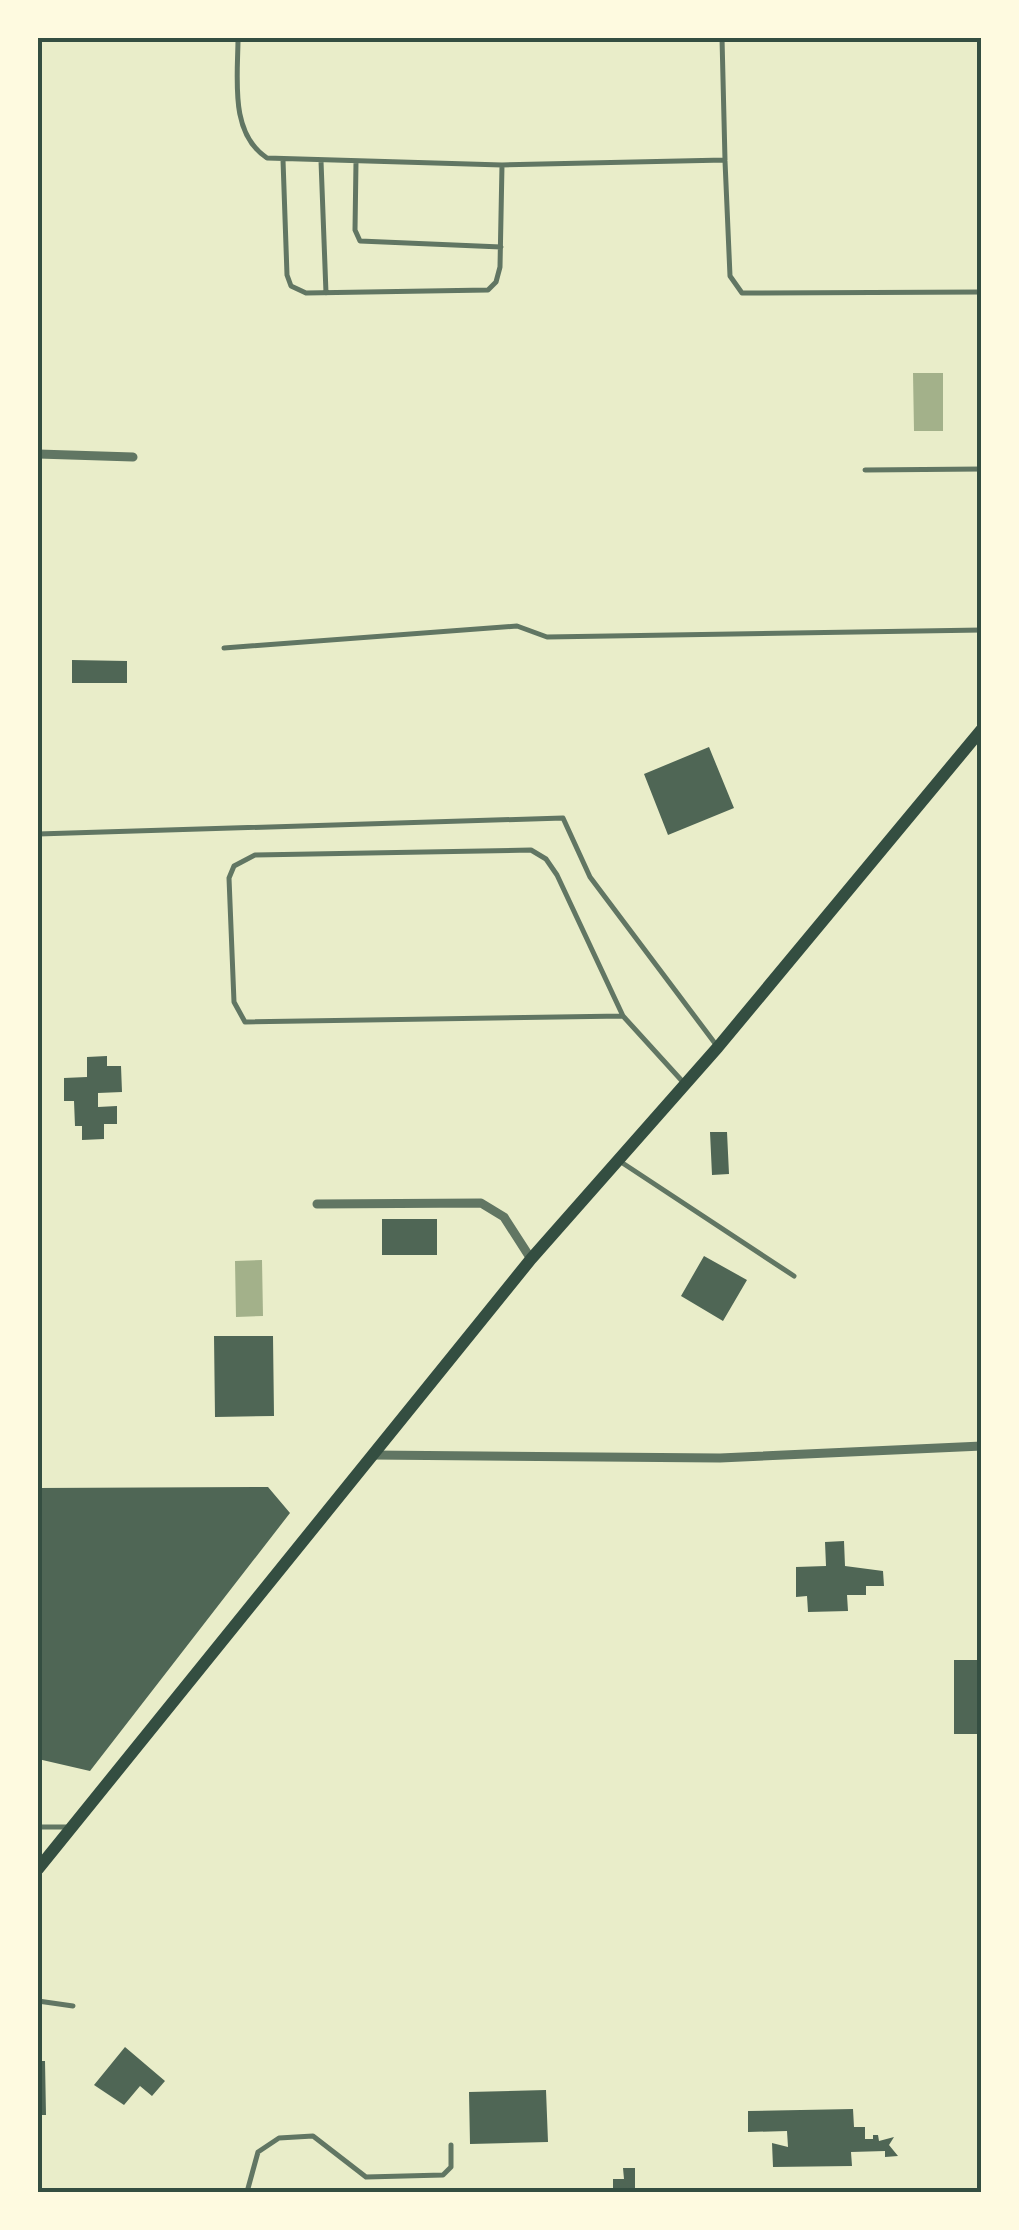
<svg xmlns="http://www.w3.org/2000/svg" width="1019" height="2230" viewBox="0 0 1019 2230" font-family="'IBM Plex Sans',sans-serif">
<rect width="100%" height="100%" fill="#e9edc9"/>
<path fill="#a3b18a" d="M913,373H943V431H914Z
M262,1260L263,1316L236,1317L235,1261Z"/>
<path fill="#4f6655" d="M72,660L127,661V683H72Z
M709,747L734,808L668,835L644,774Z
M107,1056V1066H121L122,1092L98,1093V1107L117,1106V1124H104V1139L82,1140V1126H75L74,1101H64V1078L87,1077V1057Z
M710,1132H727L729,1174L712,1175Z
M382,1219H437V1255H382Z
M704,1256L747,1280L723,1321L681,1296Z
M214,1336H273L274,1416L215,1417Z
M268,1487L290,1513L90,1771L38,1759V1488Z
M844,1541L845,1566L883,1571L884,1586H866V1595H847L848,1611L808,1612L807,1596L796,1597V1567L826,1566L825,1542Z
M954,1660H982V1734H954Z
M125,2047L165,2081L152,2096L140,2086L124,2105L94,2085Z
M38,2061H45L46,2115H38Z
M546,2090L548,2142L470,2144L469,2092Z
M853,2109L854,2127H865V2139H873V2135H878L879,2141L894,2137L889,2145L898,2156L885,2157V2151L851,2152L852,2166L773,2167L772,2143L788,2147L787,2131L748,2132V2111Z
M623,2168H635V2188H613V2179H624Z"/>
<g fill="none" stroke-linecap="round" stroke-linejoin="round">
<path stroke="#617663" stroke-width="5" d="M238,38C238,78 229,133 267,158L502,165L725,160L722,38
M283,160L287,275L291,286L306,293L488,290L496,282L500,267L502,165
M321,161L326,293
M725,161L730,276L742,293L982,292
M356,162L355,230L360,241L501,247
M865,470L982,469
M224,648L517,626L547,637L982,630
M38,834L563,818L590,877L717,1046
M623,1016L245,1022L234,1002L229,878L234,866L255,855L531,850L546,859L557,875L623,1016L683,1082
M621,1162L794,1276
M38,1827H66
M38,2001L73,2006
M247,2192L258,2152L279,2138L313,2136L366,2177L443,2175L451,2167V2145
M783,2192L784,2191"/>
<path stroke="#617663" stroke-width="9" d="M38,454L133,457
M317,1204L481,1203L504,1217L531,1259
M372,1455L720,1458L982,1446"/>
<path stroke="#344e41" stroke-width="12" d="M38,1869L531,1259L718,1047L982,729"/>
</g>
<rect width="1019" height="2230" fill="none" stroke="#fefae0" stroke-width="80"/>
<rect x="40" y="40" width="939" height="2150" fill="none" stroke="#344e41" stroke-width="4"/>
</svg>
